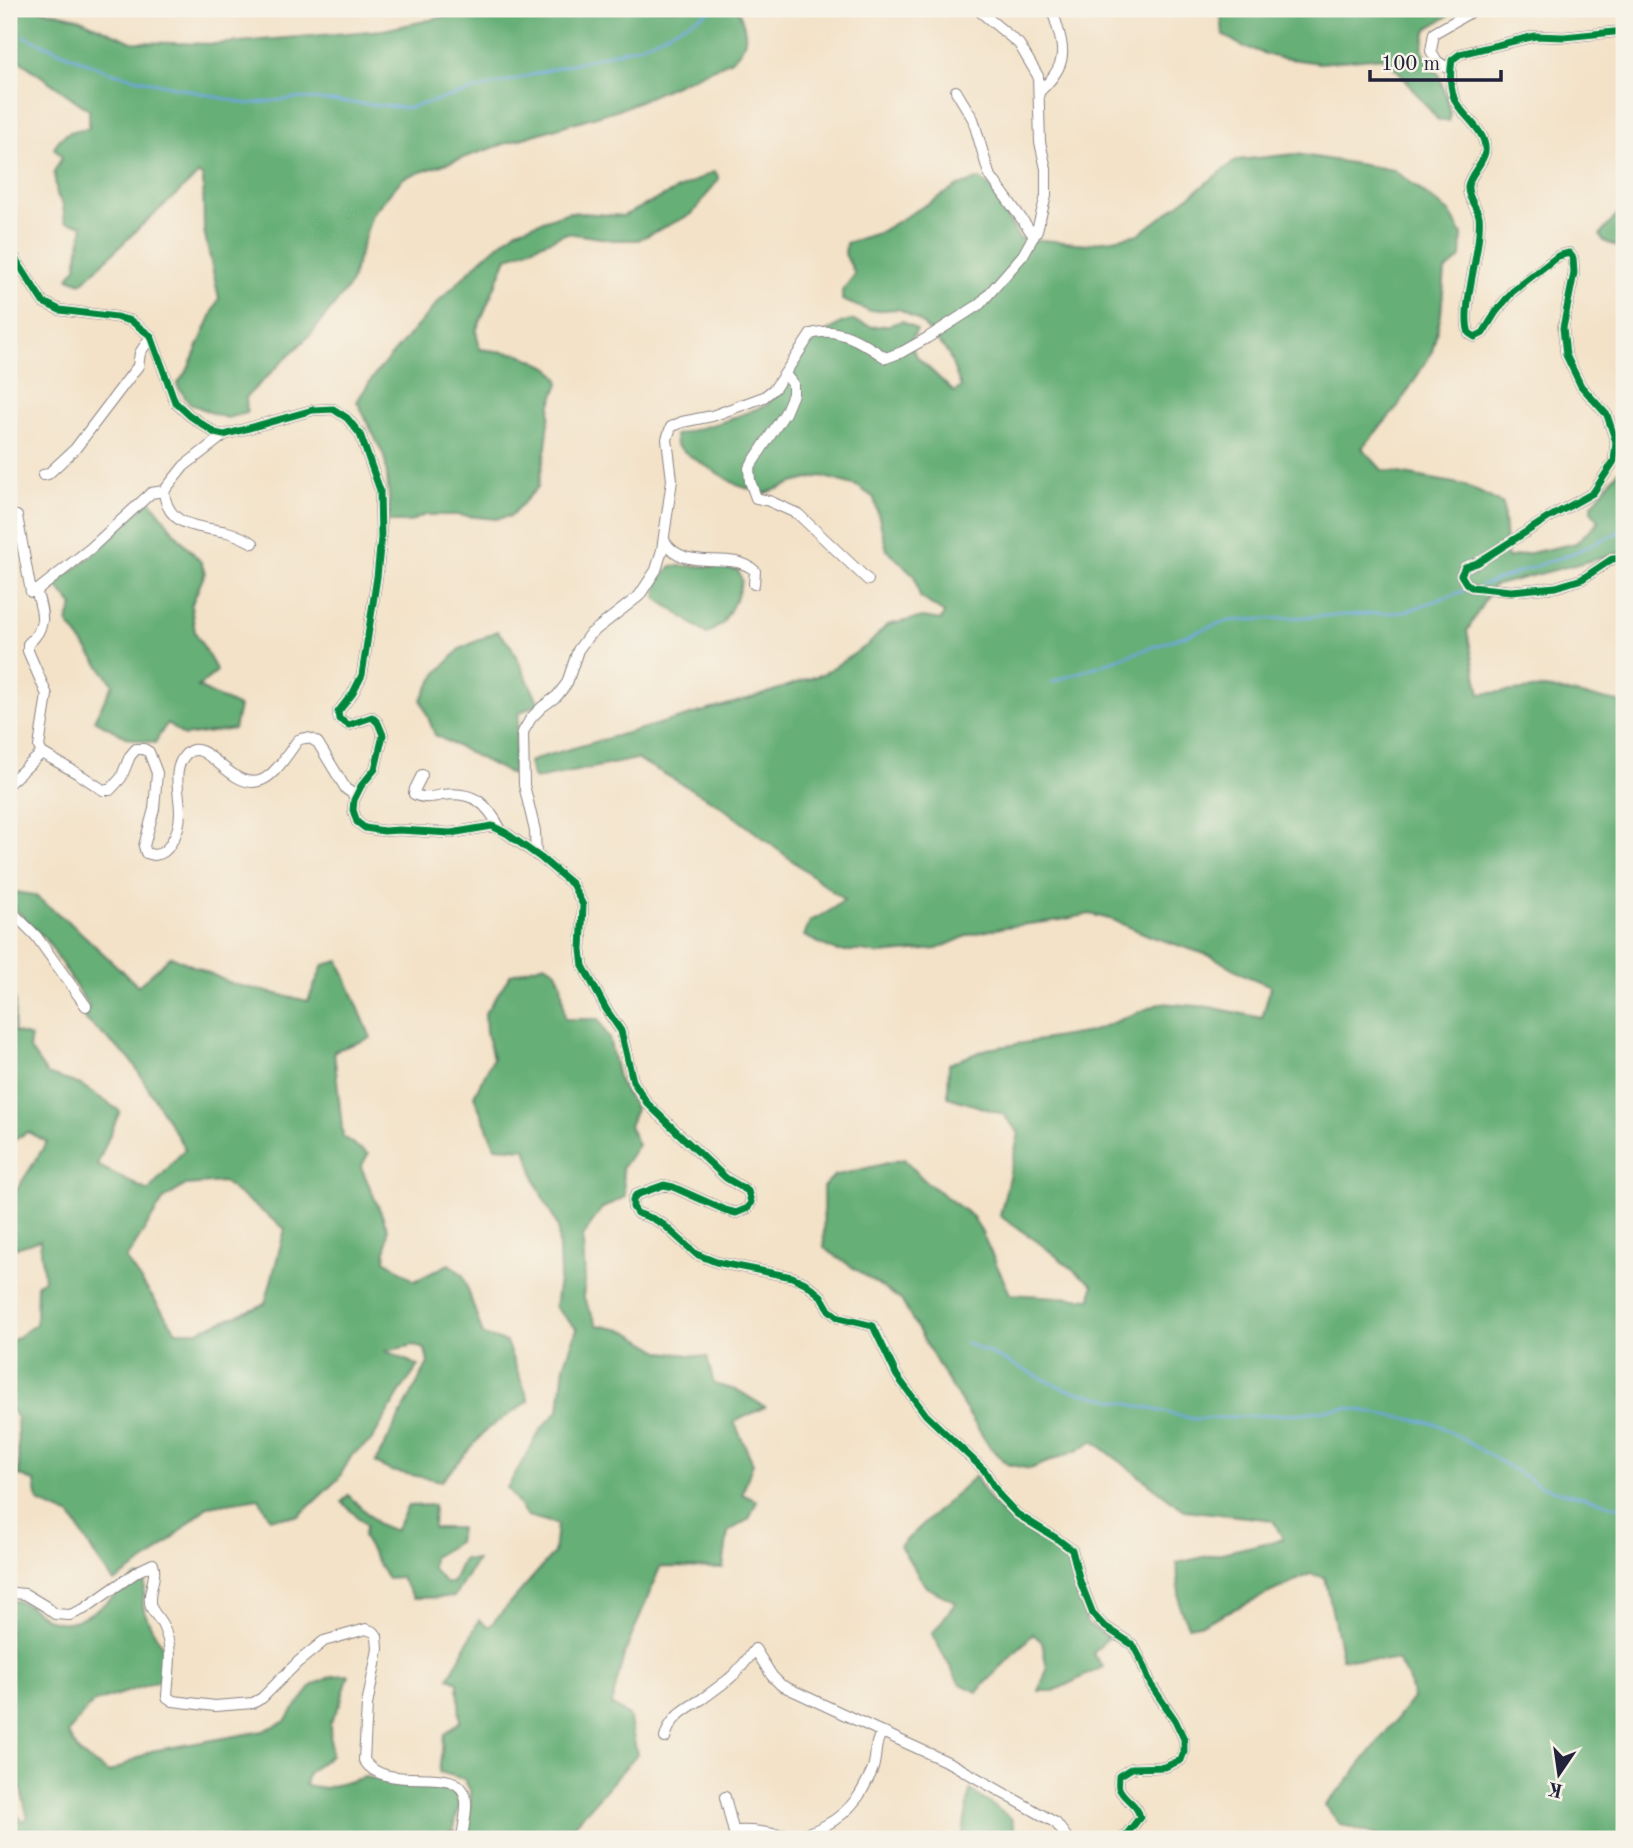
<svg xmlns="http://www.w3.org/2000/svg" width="1633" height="1848" viewBox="0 0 1633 1848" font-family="'Old Standard TT',serif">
<rect width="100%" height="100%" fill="#f7f3e8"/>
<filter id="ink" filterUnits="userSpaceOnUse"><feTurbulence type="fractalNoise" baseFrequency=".0143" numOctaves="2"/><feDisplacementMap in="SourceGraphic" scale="14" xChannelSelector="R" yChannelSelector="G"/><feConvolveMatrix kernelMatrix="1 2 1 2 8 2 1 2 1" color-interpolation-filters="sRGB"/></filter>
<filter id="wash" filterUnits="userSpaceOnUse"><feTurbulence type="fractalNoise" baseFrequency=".00686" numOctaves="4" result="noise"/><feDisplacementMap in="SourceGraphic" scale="28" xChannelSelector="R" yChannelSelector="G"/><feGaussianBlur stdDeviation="1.57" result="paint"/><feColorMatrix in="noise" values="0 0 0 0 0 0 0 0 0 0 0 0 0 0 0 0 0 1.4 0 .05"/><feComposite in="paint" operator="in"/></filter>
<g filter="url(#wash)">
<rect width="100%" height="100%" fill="#f3e2c8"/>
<path fill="#66af77" stroke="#446859" stroke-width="2" fill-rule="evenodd" d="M9,9H38L78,18L132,42L215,44L383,30L467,12L534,19L575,9H738C747,31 751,45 730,61L626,107L507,143L403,178L372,214L350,285L312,333L246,397L247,413L227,418L212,413L189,403L177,385L189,367L219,298L204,231L203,177L199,174L140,227L82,283L68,278L76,267L83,225L65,222L63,205L57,195L54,172L62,157L54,148C62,132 73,130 89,128V110L17,59L9,57Z
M1224,9H1455L1448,16L1427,29L1422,48L1431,68L1439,74L1447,100L1450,112L1449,121L1438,120L1400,73L1383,57L1320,63L1275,57L1242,46L1223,35L1221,15Z
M1296,154L1394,170L1450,213L1462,235L1461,258L1445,271L1441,314L1432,352L1397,408L1362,448L1382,470L1465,485L1503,504L1507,558L1576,543L1599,521L1591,511V506L1616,474L1624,466V552L1493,586L1467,631L1480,694L1545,688L1624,703V1839H1388L1340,1824L1325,1805L1341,1789L1413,1698L1408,1678L1398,1661L1342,1658L1325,1577L1310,1574L1204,1623L1188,1626L1180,1608L1177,1563L1283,1539L1273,1520L1184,1510L1093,1441L1078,1450L1030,1469L1007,1464L989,1446L944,1375L901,1300L824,1248L823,1187L834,1176L904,1159L925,1181L973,1217L982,1233L1010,1294L1091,1299L1093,1285L1038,1242L1000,1216L1019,1133L1003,1114L948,1097L949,1064L987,1049L1090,1032L1161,1003L1210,1007L1262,1018L1271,986L1247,976L1211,956L1150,936L1113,920L1090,914L1061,920L1005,927L969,935L937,949L879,954L862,951H836L804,936L810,921L828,912L844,900L718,804L637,759L536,779L532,776L529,762L545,756L758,696L823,674L869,644L887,625L923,617L941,620L944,613L920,597L914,575L887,550L874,498L857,486L821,476L793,483L764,494L737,485L690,456L676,445L675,435L722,422L767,405L812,341L841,323L851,320L873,327L889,325L902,321L917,330L909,343L918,358L954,392L961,387L948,353L922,323L899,309L869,311L842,300V291L855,274L845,254L846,243L878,233L958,186L980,179L989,186L1019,238L1087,244L1139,234L1237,160Z
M715,171L719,179L692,214L638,240H614L567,233L507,258L476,331L480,349L520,354L550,368L558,378L559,383L551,404L546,447L538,487L511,516L496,519L456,515H425L409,522H389V496L385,458L357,401L376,373L440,300L483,258L517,230L569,212L623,216Z
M1624,207V249L1603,241L1600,235Z
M150,500L174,532L201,562L205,573L191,606L195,632L217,671L198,687L239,707L234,729L184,736L167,723L155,743L128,738L94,720L113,684L67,622L73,606L55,584L93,555Z
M671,566H703L738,570L742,581L736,599L723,623L707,634L656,598L658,581Z
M497,631L511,646L539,703L519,713L512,775L435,735L421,699L437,673L460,649Z
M9,891L34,895L75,927L138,986L171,956L233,984L308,1001L323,965L339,961L371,1038L334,1051L343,1137L368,1154L361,1167L388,1229L385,1260L415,1281L449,1264L463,1275L483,1335L506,1342L529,1401L487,1429L442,1481L391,1471L375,1463L428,1363L425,1349L414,1345L386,1351L419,1366L402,1389L371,1441L352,1455L338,1479L299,1516L270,1518L259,1498L208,1506L153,1556L114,1582L98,1560L71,1516L38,1502L35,1482L19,1475L17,1418L9,1406V1343L36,1324L37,1284L44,1280L40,1240L16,1248L9,1234V1202L47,1142L28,1132L9,1143V989L15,1000L14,1032L31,1037L29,1048L47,1074L81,1085L120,1111L97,1165L148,1191L185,1149L131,1060L84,1018L89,1007L47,941L9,903ZM223,1182L285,1229L265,1304L198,1331H176L126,1259L164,1199L186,1185Z
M545,964L556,971L561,983L565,1019H598L609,1038L619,1082L636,1109L629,1126L638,1145L622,1168L625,1197L601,1209L583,1237L585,1283L583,1296L597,1325L627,1331L662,1352L707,1357L714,1384L739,1391L765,1407L734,1422L753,1463L742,1494L757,1501L749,1519L728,1532L723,1568L660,1567L624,1655L611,1705L629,1716L637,1754L572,1828L551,1829L544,1839H468L471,1792L464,1779L439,1772L444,1735L460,1721L458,1682L449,1678L479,1620L489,1627L554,1553L557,1524L527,1516L507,1488L542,1428L559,1410L564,1366L577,1329L555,1307L560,1274L558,1227L537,1185L526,1149L495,1147L474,1096L493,1058L486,1032L485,1013L511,974Z
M975,1476L990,1501L1009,1520L1057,1550L1069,1562L1087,1624L1108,1637L1093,1654L1103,1667L1054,1691H1039L1047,1669L1042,1642L1033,1634L977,1692L959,1683L932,1634L956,1602L926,1587L900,1546Z
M348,1495L378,1524L395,1531L408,1506L434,1505L433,1528H460L458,1542L433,1557L432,1568L445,1583H452L463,1559L477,1560L454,1597L414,1598L400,1577L387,1578L363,1537L366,1525L342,1502Z
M137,1577H143C148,1587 142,1595 143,1605C146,1622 158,1637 166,1652L160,1681L92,1703L68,1733L80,1754L109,1773L151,1751L263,1731L284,1722L313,1685L332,1676L349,1675L340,1704L330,1723L331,1755L308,1773L305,1785L325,1788L365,1777L457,1793L459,1804L454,1828L440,1839H9V1808L23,1821L28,1818L16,1771L9,1775V1602L11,1600C31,1602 35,1614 50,1620C81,1632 115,1594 137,1577Z
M970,1790L1011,1818L1017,1839H962Z"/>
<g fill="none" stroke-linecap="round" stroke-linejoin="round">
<path stroke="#6da7dd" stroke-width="2.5" d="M23,36L109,72L248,104L300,98L408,108L643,45L715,9
M1482,585L1571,554L1624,530
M1052,682L1227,621L1404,612L1469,589
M965,1342L1065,1389L1194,1419L1293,1414L1347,1408L1437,1424L1541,1486L1624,1508"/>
</g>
</g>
<g filter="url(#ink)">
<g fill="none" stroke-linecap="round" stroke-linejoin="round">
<g stroke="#8a8282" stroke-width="12">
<path id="minor" d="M1624,31L1564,37L1535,36L1460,54L1452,60C1450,72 1450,87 1454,98C1458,113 1488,130 1485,152C1483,164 1470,174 1468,186C1467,197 1476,206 1479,216C1480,221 1479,228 1479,232C1478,259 1461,311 1469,333L1475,337L1483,333L1496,312L1512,292L1558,256L1569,253L1573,258L1574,273L1563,328L1566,355L1581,386L1607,415L1616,442L1614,461L1593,493L1548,518L1477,563L1465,567L1461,575L1466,583L1471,587L1511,591L1556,587L1582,579L1612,559L1624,558
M1450,70L1437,61L1431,51L1434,33L1476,9
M956,91L973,119L989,174L1034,236
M1040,91C1072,61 1063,47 1052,9
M9,249L43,302L60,310L116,317L131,321L151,336L175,402L189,415L215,433L224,435L313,410L333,409L347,418L360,434L380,490L381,538L377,577L362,675L353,693L338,712L339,719L349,725L372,717L378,723L383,735L375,769L361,786L354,800L353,810L357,822L365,828L384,831L399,830L451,833L492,826L506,833L541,858L572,884L583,905L581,950L583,966L606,1009L621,1031L633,1081L647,1103L678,1133L726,1178L748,1191L751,1202L748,1208L736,1213L725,1210L673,1187L664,1185L636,1195L633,1200V1207L637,1213L654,1219L664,1225L696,1254L716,1262L792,1277L805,1283L821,1296L829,1310L839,1318L873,1326L897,1376L926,1415L984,1470L1000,1496L1017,1514L1056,1538L1072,1550L1080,1581L1093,1614L1103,1625L1133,1645L1141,1660L1151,1685L1175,1720L1184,1739V1752L1181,1760L1165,1767L1132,1768L1119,1776C1119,1777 1118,1787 1119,1788C1124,1800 1137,1803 1140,1817L1123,1839
M785,374L793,384V394L785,413L749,468L750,481L756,498L769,501L798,514L868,580
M43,475L48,474L75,449L138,366L140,353L151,336
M164,491C167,528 199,526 227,532C236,534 245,539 253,543
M9,514L17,516L31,592L39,589L91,548L151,493L164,491L184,466L224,435
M664,540C684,575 731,548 755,571L754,584
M36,590C43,614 48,626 28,644V651L47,695L39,747L42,753
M422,775L415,789L414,794C423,799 433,797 442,795C474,791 487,803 501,830
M9,783L42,753L82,776L103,790H110L121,778L130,756L136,749H144L149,752L157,773L154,809L144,846L146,853L154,855C163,854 167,850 171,843C177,834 180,823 180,812C180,793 171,769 186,754C206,734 231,793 262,780C276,774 289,752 298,740C306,736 311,738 318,743L346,789L356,796
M536,855L535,831L524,785L523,732L531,718L542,707L557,696L567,683L578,650L589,635L639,596L656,570L662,550L672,480L667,439L671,427L682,422L712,416L764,397L775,388L811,334C838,325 865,344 886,358L902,352L927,338L980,304L1023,255L1037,230L1046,196V169L1040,142L1038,76L1019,44L977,9
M9,909L36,936L86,1006
M9,1597L13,1593L25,1594L45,1606L55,1614L70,1615L84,1609L138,1571L153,1564C158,1578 146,1593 151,1607C154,1614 160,1619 163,1626C175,1651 168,1670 167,1697L173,1701L215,1706L253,1703L262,1698L298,1662L324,1641L366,1629L374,1632L377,1636L378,1649L367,1705L364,1760C387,1797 462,1758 466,1801C467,1813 463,1827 462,1839
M665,1738C670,1717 685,1709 702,1699C711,1693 721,1685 729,1679C740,1670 747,1660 755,1649L772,1676L781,1685L882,1732
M725,1797L735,1837
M451,1839L457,1837L461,1839
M733,1839L739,1831C754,1829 768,1834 783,1835C812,1838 841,1820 858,1797C863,1790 867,1781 871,1773C878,1760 873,1743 882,1732L952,1764L1056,1823L1068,1839"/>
</g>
<use href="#minor" stroke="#fff" stroke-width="10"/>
<g stroke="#f7f3e8" stroke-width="11">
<path id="cycleway" d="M1624,31L1564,37L1535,36L1460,54L1452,60C1450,72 1450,87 1454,98C1458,113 1488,130 1485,152C1483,164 1470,174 1468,186C1467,197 1476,206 1479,216C1480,221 1479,228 1479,232C1478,259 1461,311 1469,333L1475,337L1483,333L1496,312L1512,292L1558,256L1569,253L1573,258L1574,273L1563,328L1566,355L1581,386L1607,415L1616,442L1614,461L1593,493L1548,518L1477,563L1465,567L1461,575L1466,583L1471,587L1511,591L1556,587L1582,579L1612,559L1624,558
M9,249L43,302L60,310L116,317L131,321L151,336L175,402L189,415L215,433L224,435L313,410L333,409L347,418L360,434L380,490L381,538L377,577L362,675L353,693L338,712L339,719L349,725L372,717L378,723L383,735L375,769L361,786L354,800L353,810L357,822L365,828L384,831L399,830L451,833L492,826L506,833L541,858L572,884L583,905L581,950L583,966L606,1009L621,1031L633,1081L647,1103L678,1133L726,1178L748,1191L751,1202L748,1208L736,1213L725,1210L673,1187L664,1185L636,1195L633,1200V1207L637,1213L654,1219L664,1225L696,1254L716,1262L792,1277L805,1283L821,1296L829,1310L839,1318L873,1326L897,1376L926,1415L984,1470L1000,1496L1017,1514L1056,1538L1072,1550L1080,1581L1093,1614L1103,1625L1133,1645L1141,1660L1151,1685L1175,1720L1184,1739V1752L1181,1760L1165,1767L1132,1768L1119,1776C1119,1777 1118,1787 1119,1788C1124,1800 1137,1803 1140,1817L1123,1839"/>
</g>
<use href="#cycleway" stroke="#00873e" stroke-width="7"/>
</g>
</g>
<rect width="1633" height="1848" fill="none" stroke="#f7f3e8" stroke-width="35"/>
<g transform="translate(1559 1774) rotate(193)" stroke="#f7f3e8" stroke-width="5" paint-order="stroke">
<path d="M0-5L12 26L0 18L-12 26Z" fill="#22223b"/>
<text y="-10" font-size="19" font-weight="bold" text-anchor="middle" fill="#22223b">K</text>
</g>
<path d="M1370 70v10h131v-10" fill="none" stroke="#22223b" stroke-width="3.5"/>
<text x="1381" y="70" font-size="21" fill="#22223b" stroke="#f7f3e8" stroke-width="5" paint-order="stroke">100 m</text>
</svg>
